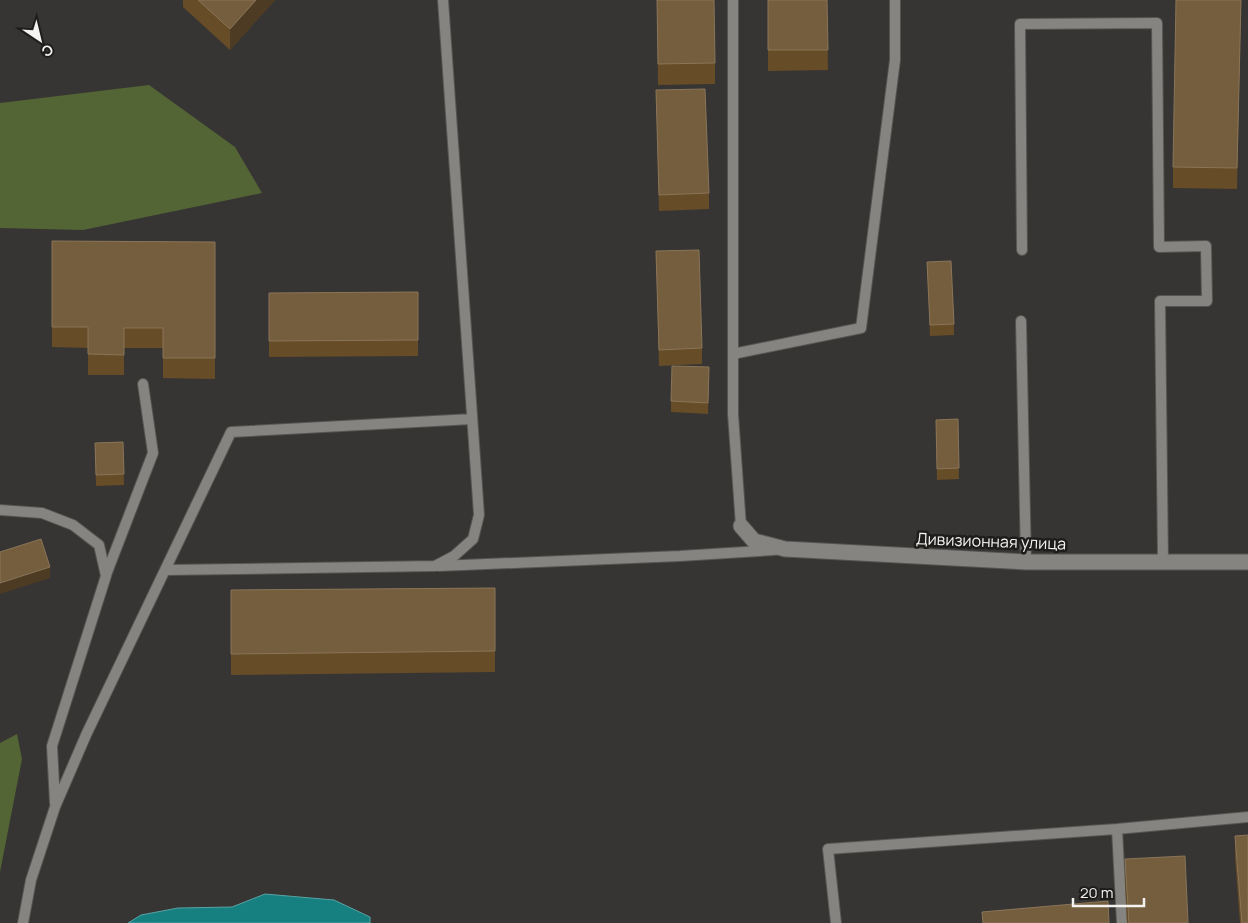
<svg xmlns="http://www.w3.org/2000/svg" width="1248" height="923" viewBox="0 0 1248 923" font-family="Manrope,sans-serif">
	<rect width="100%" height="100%" fill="#373533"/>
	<path fill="#536435" d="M149,85L235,147L262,193L83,230L0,228V103Z
		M17,734L22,759L0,872V743Z"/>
	<path fill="#168081" stroke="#59a2a3" d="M265,894L334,900L370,917V923H128L141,915L178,908L232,907Z"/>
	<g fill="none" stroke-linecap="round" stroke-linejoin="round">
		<defs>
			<path id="lane" d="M733,0V414L741,526
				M1022,250L1020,24L1157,23L1159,247L1206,246L1207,301H1160L1163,562
				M1021,321L1026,562
				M733,354L861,328L895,60V0
				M0,510L42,513L73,525L99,545L106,576L52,746L55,803
				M439,566L680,556L774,550
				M165,570L435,566L454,556L473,539L479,515L443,0
				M106,575L153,453L143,384
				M1117,829L1122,923
				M23,923L31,880L55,807L86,735L231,432L472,419
				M836,923L828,849L1117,829L1248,817"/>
			<path id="street" d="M741,526L754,541L785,549L1026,562H1248"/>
		</defs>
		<use href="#lane" stroke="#565553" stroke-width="12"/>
		<use href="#street" stroke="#565553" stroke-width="17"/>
		<use href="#lane" stroke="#868481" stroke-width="10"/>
		<use href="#street" stroke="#868481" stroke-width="15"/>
	</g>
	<path fill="#664c27" d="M183,0H275L230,50L183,7Z
		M657,0L715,63V84L658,85Z
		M768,0H827L828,70L768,71Z
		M1241,0L1237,189L1173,188V167Z
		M656,90L709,193V209L659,211Z
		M52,241L215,242V379L163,378V348H124V375H88V348L52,347Z
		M656,251L702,348V364L659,366Z
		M927,262L954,324V335L930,336Z
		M418,292V356L269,357V293Z
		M709,378L708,414L671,412V401Z
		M958,419L959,479L937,480L936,420Z
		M123,442L124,485L96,486L95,443Z
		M495,588V672L231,675V590Z
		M1235,836L1248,923H1240L1235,857Z
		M1125,859L1188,923H1127L1125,880Z"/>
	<path fill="#4d3b23" d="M256,0H275L230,50V29Z
		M50,567V578L0,594V583Z"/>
	<path fill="#755e3d" stroke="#897559" d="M198,0H256L230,29Z
		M657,0H714L715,63L658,64Z
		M768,0H827L828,50H768Z
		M1176,0H1241L1237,168L1173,167Z
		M705,89L709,193L659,195L656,90Z
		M52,241L215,242V358H163V328H124V355L88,354V327H52Z
		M699,250L702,348L659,350L656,251Z
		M951,261L954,324L930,325L927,262Z
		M418,292V340L269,341V293Z
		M672,366L709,367L708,403L671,401Z
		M958,419L959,468L937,469L936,420Z
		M123,442L124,474L96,475L95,443Z
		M41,539L50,567L0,583V552Z
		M495,588V651L231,654V590Z
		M1248,835V923H1242L1235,836Z
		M1185,856L1188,923H1129L1125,859Z
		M1108,901L1109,923H983L982,912Z"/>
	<g text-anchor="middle" stroke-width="5" stroke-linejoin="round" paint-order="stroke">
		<g font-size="16" fill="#f4f3f1" stroke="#1e1d1c">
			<text transform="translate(991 541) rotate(2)" y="6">Дивизионная улица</text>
		</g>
	</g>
	<g transform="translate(40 40) rotate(145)" stroke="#1e1d1c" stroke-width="4" paint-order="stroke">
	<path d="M0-4L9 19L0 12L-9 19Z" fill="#f4f3f1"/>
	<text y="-8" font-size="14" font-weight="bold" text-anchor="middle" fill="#f4f3f1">С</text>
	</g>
	<path d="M1073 898v8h71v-8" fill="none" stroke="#f4f3f1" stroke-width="2.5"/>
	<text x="1080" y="898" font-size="15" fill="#f4f3f1" stroke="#1e1d1c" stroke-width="4" paint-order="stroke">20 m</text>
</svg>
